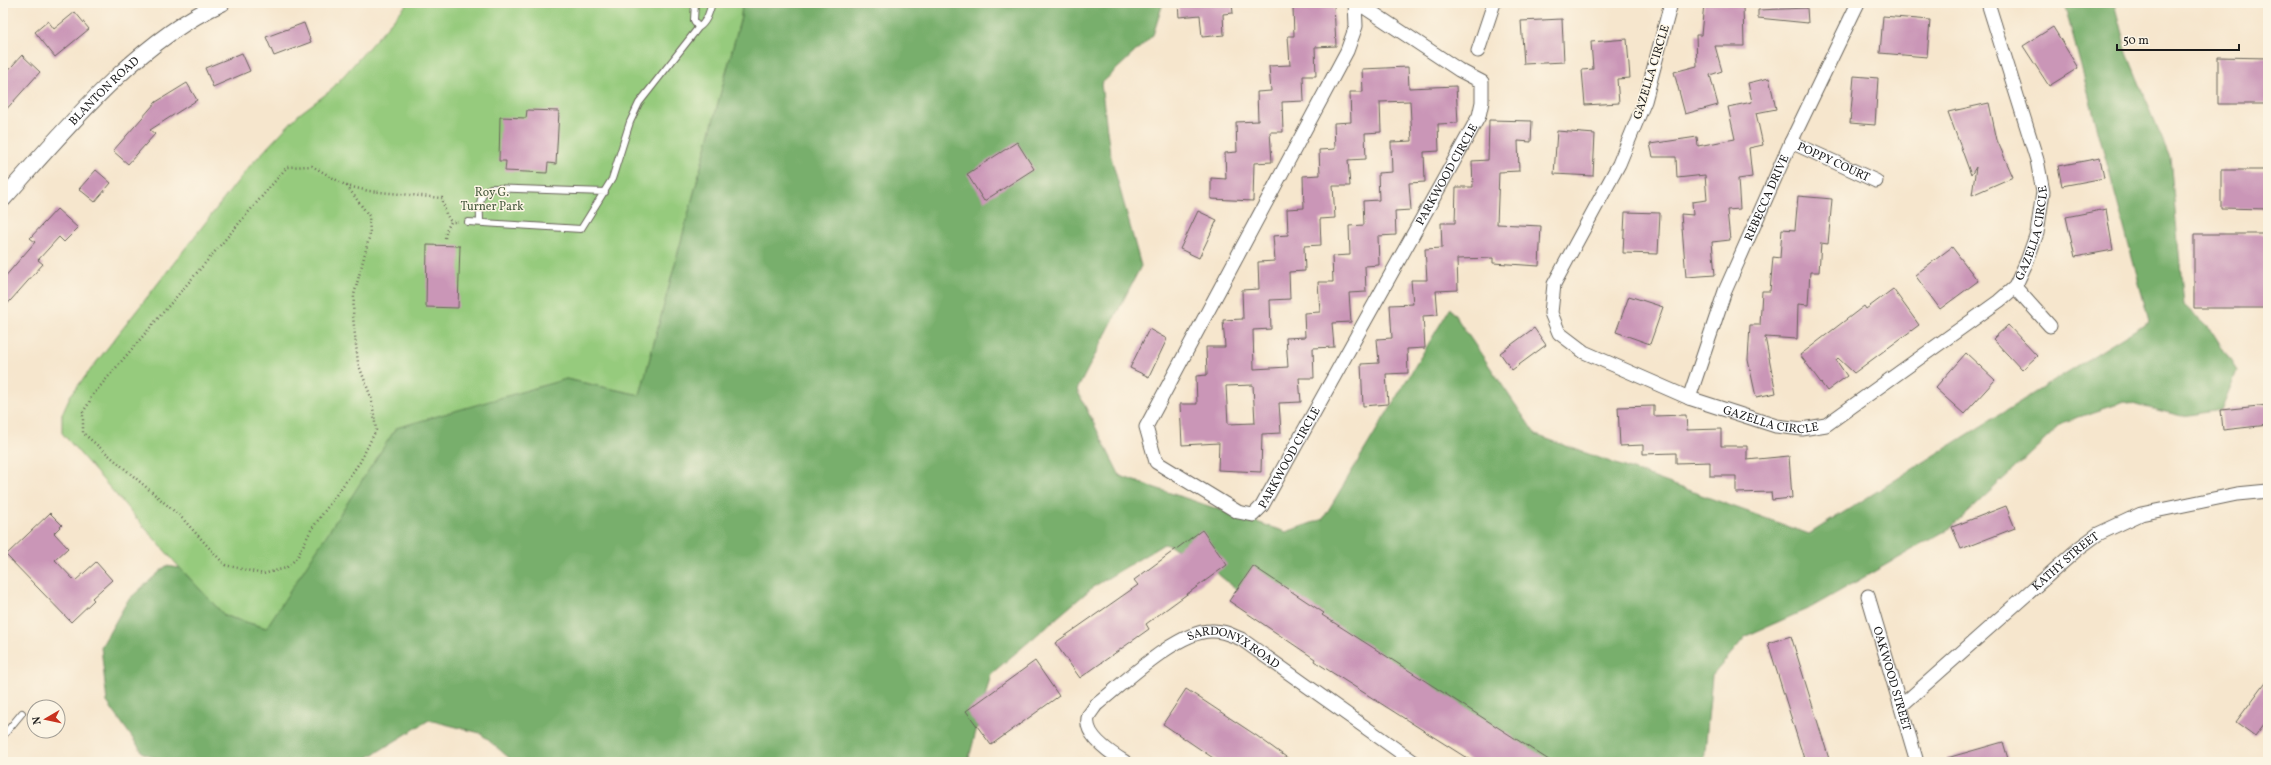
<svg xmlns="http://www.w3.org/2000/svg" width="2271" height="765" viewBox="0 0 2271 765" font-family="Vollkorn,serif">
	<rect width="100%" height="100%" fill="#fcf5e5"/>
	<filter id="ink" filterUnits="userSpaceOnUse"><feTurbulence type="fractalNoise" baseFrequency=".025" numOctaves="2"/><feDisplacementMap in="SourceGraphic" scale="8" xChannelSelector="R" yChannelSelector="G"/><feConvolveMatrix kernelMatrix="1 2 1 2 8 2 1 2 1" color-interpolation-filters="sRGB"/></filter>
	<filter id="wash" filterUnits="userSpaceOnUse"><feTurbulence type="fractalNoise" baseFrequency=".012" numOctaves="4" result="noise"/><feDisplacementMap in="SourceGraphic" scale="16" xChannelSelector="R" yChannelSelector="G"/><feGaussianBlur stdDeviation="0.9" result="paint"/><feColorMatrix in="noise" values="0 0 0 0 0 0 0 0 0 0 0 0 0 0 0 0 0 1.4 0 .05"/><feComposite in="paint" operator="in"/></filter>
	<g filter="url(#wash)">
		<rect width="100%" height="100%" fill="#f6e6cd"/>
		<path fill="#96cb7d" stroke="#59744c" d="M408,3H742L741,17L640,395L566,379L301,579L266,628L225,616L180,568L62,433V414L70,396L248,168L298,115L330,91Z"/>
		<path fill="#78af6c" stroke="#4a6644" d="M742,3H1163L1153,35L1101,84L1110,153L1141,266L1077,390L1120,476L1286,532L1323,519L1450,308L1536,435L1809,534L2149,321L2064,3H2114L2127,53L2170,158L2184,305L2213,333L2237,371L2221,410L2182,416L2124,402L2064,422L1952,527L1812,607L1746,636L1712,676L1704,762H1505L1271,618L1196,556L1164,544L1093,587L991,674L968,762H514L480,733L429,720L361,762H166L143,753L107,702L101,647L128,600L166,566L180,568L225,616L266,628L396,428L566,379L640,395L741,17Z"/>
		<g id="blocks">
			<path fill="#ca96b7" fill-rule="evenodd" d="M1178,3H1232L1233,13L1223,14L1224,35L1202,37L1200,15L1179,17Z
				M1704,3L1743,5L1744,46H1715L1722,71L1710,75L1718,105L1685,114L1674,72L1697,66L1696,35H1701Z
				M1334,4L1336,46L1315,47L1316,76H1303L1304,101L1282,102L1283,132H1270L1272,162L1254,163L1253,201L1211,199V178L1226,179L1225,153L1237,152L1236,122L1258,121L1257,92L1271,91L1269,66L1290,65L1288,36H1294L1293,7Z
				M1807,8L1808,23L1758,18V10Z
				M75,12L89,29L55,57L35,32L48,21L54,29Z
				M1883,16L1930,20L1927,57L1880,53Z
				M1562,19L1564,62L1524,64L1521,21Z
				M304,23L311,42L274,56L266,37Z
				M2053,27L2078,68L2049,86L2023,46Z
				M1627,39L1630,78L1617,79L1619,103L1585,105L1582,70L1593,69L1591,42Z
				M242,53L250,71L213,87L205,68Z
				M22,55L40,72L3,113V76Z
				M2218,57L2268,58V104H2218Z
				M1408,67L1409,88L1456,86L1458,123L1438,124L1439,151L1424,152L1425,182L1409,183L1411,210L1395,211L1396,235L1378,236L1379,265L1365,266L1366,292L1349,293L1351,322L1332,323L1334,347L1313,348L1314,378H1299L1301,402L1279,403L1281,433L1262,434L1261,472L1218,470L1219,443L1182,445L1180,404H1197L1196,376L1207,375L1206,347H1225L1223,320L1243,319L1242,290L1259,289L1258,262L1275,261L1273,236L1288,235L1287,209L1304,208L1303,176L1320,175L1319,150L1335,149L1334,123L1351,122L1350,92H1363L1362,69ZM1410,101L1412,141L1391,142L1392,172L1378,173L1379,200L1363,201L1364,225L1349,226L1350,255L1332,256L1333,282H1318L1320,312L1304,313L1305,337L1286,338L1288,367L1254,369L1253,330L1271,329L1270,300L1290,299L1289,272L1305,271L1304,246L1321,245L1320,219L1335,218L1333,186H1350L1348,160L1366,159L1365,133L1381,132L1380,102ZM1253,385L1255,423L1228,424L1226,386Z
				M1854,76L1878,78L1875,125L1850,123Z
				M1769,78L1776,109L1756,113L1763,145L1749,148L1752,177L1738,179L1740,209L1727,210L1730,240L1712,242L1715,275L1686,277L1681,214L1693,215L1692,202L1707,200L1705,175L1677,178L1676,157H1653L1650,144L1697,137L1698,146L1735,139L1728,107L1752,102L1748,83Z
				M187,83L197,100L150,130L155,134L128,164L113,151L156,102Z
				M1989,103L1997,140L2013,177L1972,195L1976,167L1971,175L1948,112Z
				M527,110L559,111L556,164L548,163L547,173L505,171L506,161H499L500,117L526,118Z
				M1489,120L1532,121L1531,142L1518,141L1519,171L1499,172L1497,224L1541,226L1539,266L1493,263V258L1457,259L1458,290L1436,291L1438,315L1423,316L1425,348L1407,349L1408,373L1386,374L1388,404L1363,406L1361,364L1379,363L1377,339L1392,338L1390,305L1413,304L1411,280H1427L1425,249L1442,248L1441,223H1455L1456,187H1473L1472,161L1488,160Z
				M1557,131L1595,134L1593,176L1554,174Z
				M1017,142L1034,169L984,201L967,174Z
				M2100,158L2104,178L2062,186L2058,166Z
				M96,170L111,183L95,202L79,189Z
				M2221,170H2268V209L2221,208Z
				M1798,196L1832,199L1828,244L1821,243L1819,272H1810L1808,305L1798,304L1797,339L1765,337L1776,393L1756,397L1748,360L1750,325H1760L1762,291H1770L1773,257L1780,258L1782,229L1795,230Z
				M57,209L78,228L64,242L59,237L38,260L43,264L3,309V279L35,242L30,238Z
				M2106,209L2113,250L2075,257L2066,217Z
				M1198,211L1217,220L1199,258L1180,249Z
				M1625,212L1660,213L1658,254L1623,253Z
				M2194,234H2268V308H2194Z
				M427,245L460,246L458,308L426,307Z
				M1952,247L1978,281L1940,309L1915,275Z
				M1893,289L1919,325L1854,373L1838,358L1836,360L1847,376L1827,391L1800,355L1864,306L1866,309Z
				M1629,296L1663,307L1650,344L1616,332Z
				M2008,325L2037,356L2022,370L1993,339Z
				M1534,328L1546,345L1512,370L1500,353Z
				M1149,329L1167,339L1149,377L1130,368Z
				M1966,353L1995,380L1964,414L1935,388Z
				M2268,405V425L2223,430L2221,410Z
				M1654,406V416L1686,415L1687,430L1721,429V446H1747V460L1789,456L1792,498L1772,500L1771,492L1736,493V476H1710V462L1676,463V453L1643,454V445L1620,446L1618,407Z
				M2006,506L2015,528L1961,549L1952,527Z
				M50,513L62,525L54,533L68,548L55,560L75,581L96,562L112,580L92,598L94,600L71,622L6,555Z
				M1202,530L1227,565L1146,624L1149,629L1080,678L1055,643L1138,585L1134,580Z
				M1253,566L1324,613L1322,615L1552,762H1473L1314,661L1315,659L1229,601Z
				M1791,636L1829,759L1819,762H1805L1768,643Z
				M1035,661L1059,696L991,745L966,711Z
				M2268,679V719L2255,736L2236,722Z
				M1186,689L1257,736L1293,762H1219L1163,724Z
				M2003,742L2009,762H1948L1947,758Z"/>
		</g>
	</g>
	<g filter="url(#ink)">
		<use href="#blocks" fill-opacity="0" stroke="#68635a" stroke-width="1"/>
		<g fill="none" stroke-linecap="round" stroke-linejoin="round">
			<defs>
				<path id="service" d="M695,3L694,20L698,28C707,22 709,13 712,3
					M468,222L581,229L612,179L630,122L639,103L698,28
					M480,222C480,209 477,194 491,188L605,192
					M3,736L22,713"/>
				<g id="minor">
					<path id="s1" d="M1355,3L1356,26L1347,51L1146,427L1156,462L1238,512L1253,515L1262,506L1479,116L1482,102V82L1459,70L1358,3"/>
					<path id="s2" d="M1671,3L1645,101L1619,164L1554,284L1551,313L1559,333L1584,352L1689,398L1776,426L1802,429L1826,425L1999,301L2015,287L2027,261L2037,233L2043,192L2037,160L1988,3"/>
					<path d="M1478,51L1494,3"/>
					<path id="s3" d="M1791,142L1876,181"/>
					<path d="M2015,287L2050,326"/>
					<path id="s4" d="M1689,398L1725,291L1791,142L1858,3"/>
					<path id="s5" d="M1868,596L1917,762"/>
					<path id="s6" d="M1901,706L2079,548L2098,534L2141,514L2237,494L2268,491"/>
					<path id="s7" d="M1125,762C1112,754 1081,734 1089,715C1091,712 1094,708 1096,705C1124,683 1177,631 1211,631C1222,630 1231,635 1241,639L1414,762"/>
				</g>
				<g id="tertiary">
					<path id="s8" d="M3,199C62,133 139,39 222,3"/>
				</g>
			</defs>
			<use href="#service" stroke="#68635a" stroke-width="8"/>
			<use href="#minor" stroke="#68635a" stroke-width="15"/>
			<use href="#tertiary" stroke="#68635a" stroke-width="18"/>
			<path stroke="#68635a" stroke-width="2.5" stroke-dasharray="1 3" stroke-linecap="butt" d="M347,186L369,216L370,234L354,295L353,317L358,363L372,400L376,430L360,462L311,530L297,558L286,568L263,574L225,565L181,517L83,433V412L89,403L91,397L287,167L312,166L347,186L369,191L442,198L446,214L451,222
				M445,238L447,229L451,222H458"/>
			<use href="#service" stroke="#fff" stroke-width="6"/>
			<use href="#minor" stroke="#fff" stroke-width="13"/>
			<use href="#tertiary" stroke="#fff" stroke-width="16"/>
		</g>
	</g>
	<g text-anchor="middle" stroke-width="3" stroke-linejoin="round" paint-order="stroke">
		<g font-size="12" fill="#1c1c1c" stroke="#fcf5e5">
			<text transform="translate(1651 72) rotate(-73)" y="4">GAZELLA CIRCLE</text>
			<text dy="4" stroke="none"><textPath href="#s8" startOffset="148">BLANTON ROAD</textPath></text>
			<text dy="4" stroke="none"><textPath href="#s3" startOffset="47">POPPY COURT</textPath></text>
			<text dy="4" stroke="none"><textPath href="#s1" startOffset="1016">PARKWOOD CIRCLE</textPath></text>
			<text dy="4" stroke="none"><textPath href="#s4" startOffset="215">REBECCA DRIVE</textPath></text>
			<text dy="4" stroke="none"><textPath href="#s2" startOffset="936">GAZELLA CIRCLE</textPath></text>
			<text dy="4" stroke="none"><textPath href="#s2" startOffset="588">GAZELLA CIRCLE</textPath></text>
			<text dy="4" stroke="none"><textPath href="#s1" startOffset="692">PARKWOOD CIRCLE</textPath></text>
			<text dy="4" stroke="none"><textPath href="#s6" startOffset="219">KATHY STREET</textPath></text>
			<text dy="4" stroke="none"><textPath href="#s7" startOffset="241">SARDONYX ROAD</textPath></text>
			<text dy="4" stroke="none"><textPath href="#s5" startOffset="86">OAKWOOD STREET</textPath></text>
		</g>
		<g font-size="12" fill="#47593e" stroke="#fcf5e5">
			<text x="492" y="196">Roy G.<tspan x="492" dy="14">Turner Park</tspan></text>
		</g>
	</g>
	<rect width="2271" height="765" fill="none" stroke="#fcf5e5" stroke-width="16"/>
	<g transform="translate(46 719) rotate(261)"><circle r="19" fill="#fcf5e5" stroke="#a29e95"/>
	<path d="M0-3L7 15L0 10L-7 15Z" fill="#c8321e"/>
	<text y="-6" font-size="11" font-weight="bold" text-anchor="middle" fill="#1c1c1c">N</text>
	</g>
	<path d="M2117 44v6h122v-6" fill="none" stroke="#1c1c1c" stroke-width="2"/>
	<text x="2123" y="44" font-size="12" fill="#1c1c1c" stroke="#fcf5e5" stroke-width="3" paint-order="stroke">50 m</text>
</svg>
